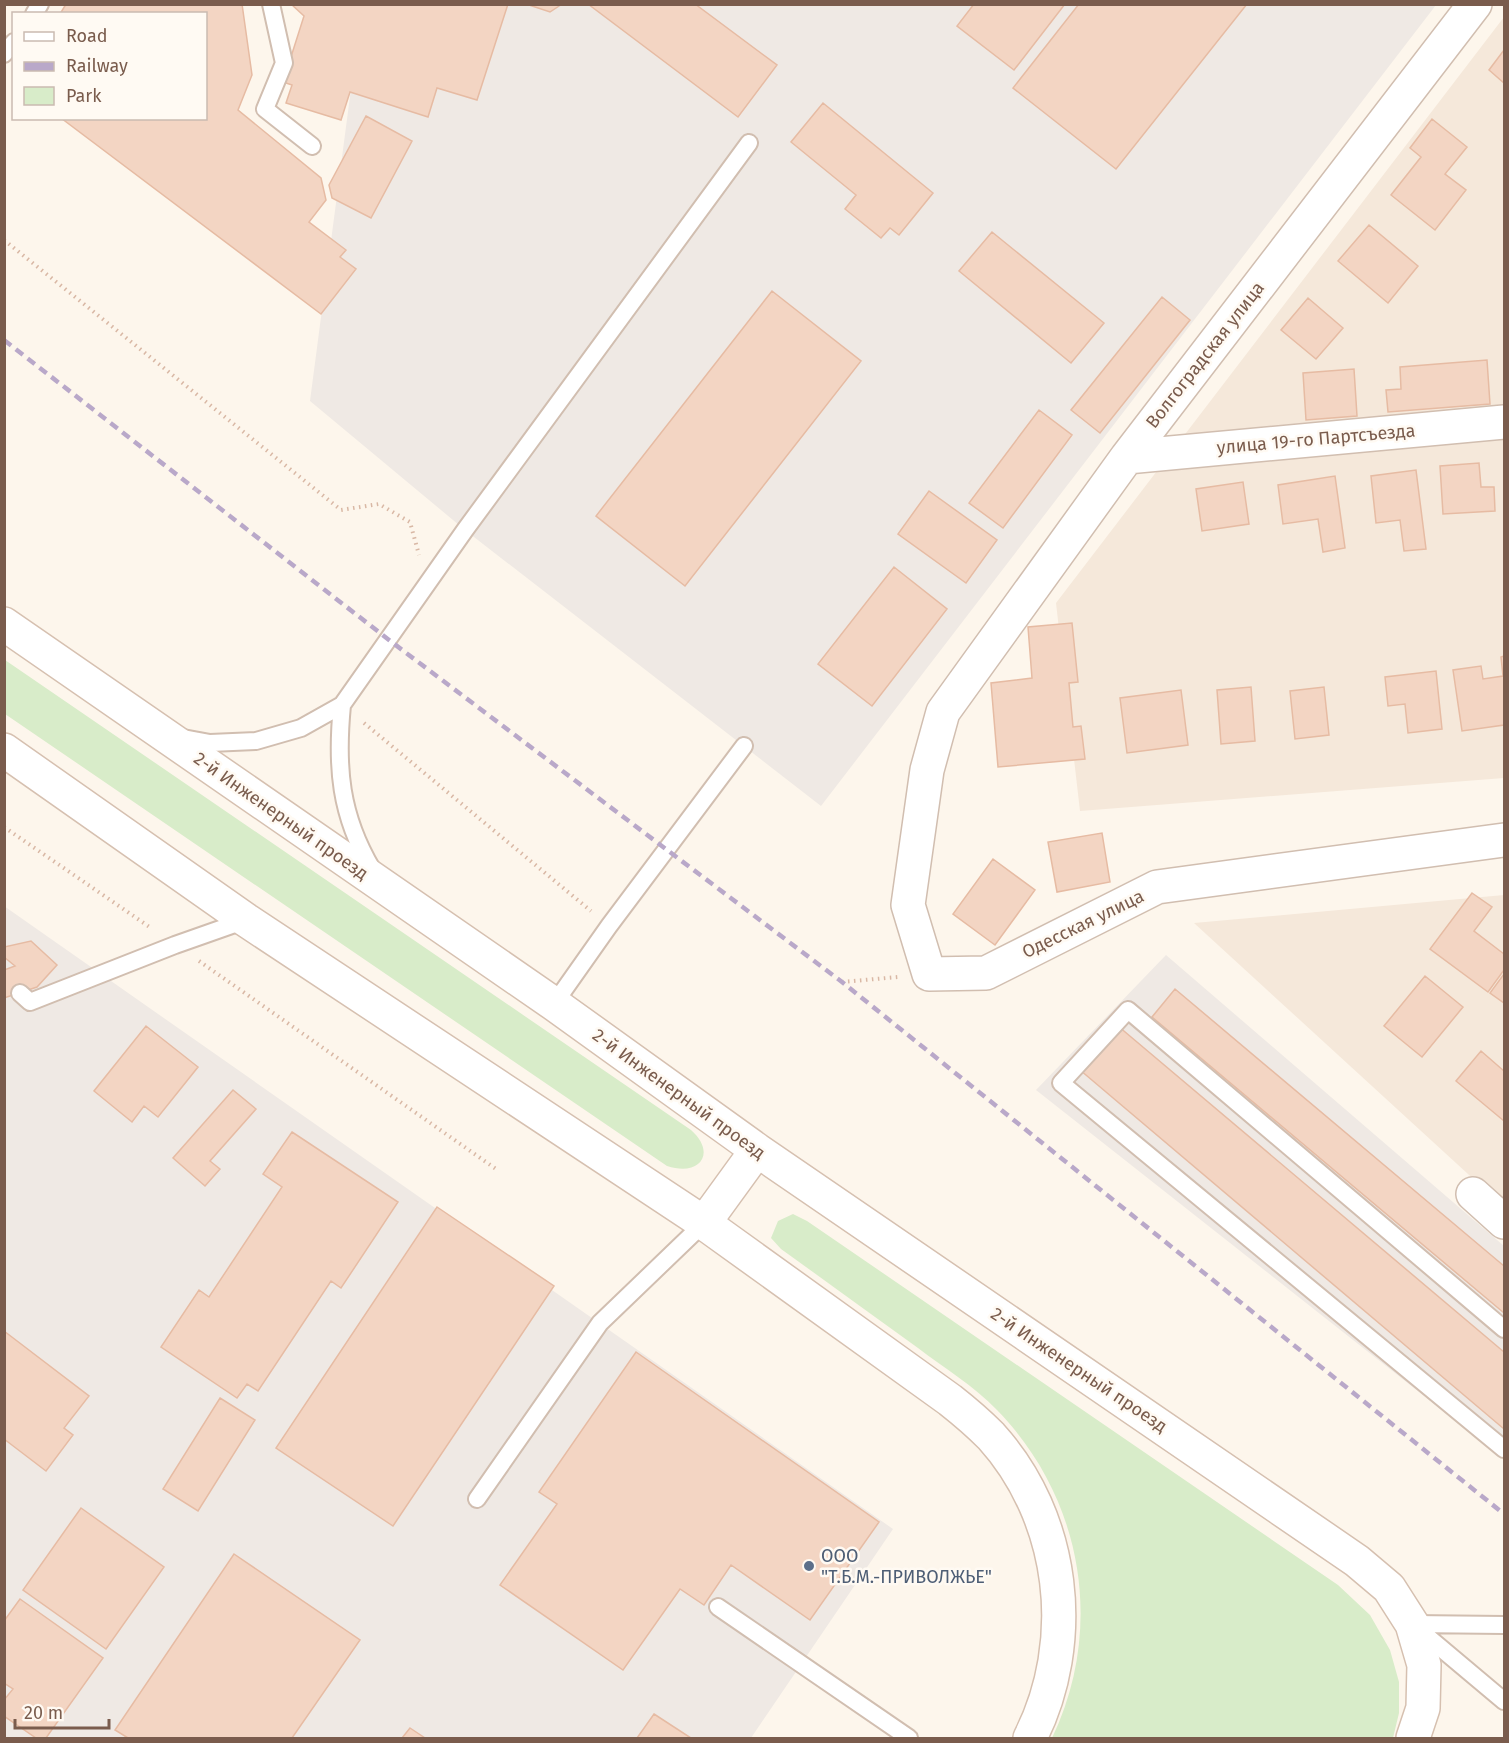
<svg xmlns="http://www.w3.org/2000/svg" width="1509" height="1743" viewBox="0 0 1509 1743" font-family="'Fira Sans',sans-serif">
	<rect width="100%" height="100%" fill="#fdf6ec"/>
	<path fill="#f5e8da" d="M1504,17V778L1080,811L1056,603Z
		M1504,895V1207L1194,923Z"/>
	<path fill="#efe9e4" d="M362,5H1436L821,806L465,530L310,401Z
		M4,906L893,1529L751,1738H5Z
		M1166,955L1504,1246V1459L1036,1090Z"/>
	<path fill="#d8ecc9" d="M5,660L691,1130C717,1153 700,1177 667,1166L5,714Z
		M793,1214L807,1221L1338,1585L1370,1615L1390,1650L1399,1682V1713L1393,1738H1052C1105,1628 1083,1498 997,1410C974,1386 944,1368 918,1348C872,1315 827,1282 781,1249L771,1238L778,1221Z"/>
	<path fill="#f3d5c3" stroke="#e6bba3" stroke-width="1.5" d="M66,4H242L252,75L238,110L321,178L326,200L309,222L346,250L340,257L356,269L321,314L61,118H206V14H60Z
		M291,4H508L477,100L437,88L428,117L350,92L341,120L286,103L292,85L283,82L304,16Z
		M526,4H562L550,12Z
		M588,4H695L777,65L738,117Z
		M974,4H1065L1014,70L957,26Z
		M1079,4H1247L1116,169L1013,88Z
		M1504,50V83L1489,70Z
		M823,103L933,193L899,235L890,228L881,238L845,209L856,195L791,142Z
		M366,116L412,141L371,218L332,198L329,185Z
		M1432,119L1467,147L1445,174L1466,190L1435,230L1391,195L1421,157L1410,148Z
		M1369,225L1418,266L1388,303L1338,261Z
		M992,232L1104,323L1071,363L959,271Z
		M772,291L861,361L685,586L596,516Z
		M1162,297L1190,320L1100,433L1071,410Z
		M1308,298L1343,328L1316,359L1281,330Z
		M1487,360L1490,404L1388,412L1386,390L1401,389L1400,367Z
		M1354,369L1357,416L1306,420L1303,373Z
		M1039,410L1072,435L1003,528L969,503Z
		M1479,463L1481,487H1494L1495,511L1443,514L1440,466Z
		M1416,470L1426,549L1404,551L1400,520L1376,523L1371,476Z
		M1335,476L1345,548L1323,552L1318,519L1283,524L1278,485Z
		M1243,482L1249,524L1202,531L1196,489Z
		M929,491L997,540L966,583L898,534Z
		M894,567L947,609L872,706L818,664Z
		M1072,623L1078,682L1069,683L1073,727L1081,726L1085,759L998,767L991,683L1032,678L1028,627Z
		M1504,656V725L1462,731L1453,670L1481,666L1483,679L1503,676L1501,657Z
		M1436,671L1442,729L1408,733L1405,704L1388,706L1385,677Z
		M1251,687L1255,741L1221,744L1217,690Z
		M1324,687L1329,735L1295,739L1290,691Z
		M1181,690L1188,745L1127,753L1120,698Z
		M1102,833L1110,882L1057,892L1048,842Z
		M993,859L1035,890L995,945L953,914Z
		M1472,893L1492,907L1474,931L1504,954V970L1488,992L1430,949Z
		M31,941L57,965L37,987L4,998V970L15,966L4,957V947Z
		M1504,974V1003L1490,993Z
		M1425,976L1463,1007L1422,1057L1384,1026Z
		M1175,989L1504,1266V1313L1152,1017Z
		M146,1026L198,1067L158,1117L144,1106L132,1122L94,1091Z
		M1118,1026L1504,1352V1429L1080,1070Z
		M1481,1051L1504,1071V1121L1456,1081Z
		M233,1090L256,1109L210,1161L220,1169L205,1186L173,1158Z
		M292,1132L398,1202L341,1288L331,1281L258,1391L247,1384L237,1398L161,1347L199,1290L209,1297L282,1187L263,1174Z
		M437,1207L554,1286L393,1526L276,1448Z
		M4,1331L89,1396L64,1428L73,1435L46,1471L4,1439Z
		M636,1352L879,1522L810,1620L731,1565L704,1605L680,1589L623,1670L500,1585L557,1504L539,1492Z
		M220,1398L255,1420L198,1511L163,1489Z
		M81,1508L164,1567L106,1649L23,1590Z
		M234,1554L360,1640L292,1738H128L115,1730Z
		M20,1599L103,1658L46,1738H36L4,1716V1700L13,1689L4,1683V1621Z
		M654,1714L691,1738H637Z
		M410,1728L425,1738H402Z"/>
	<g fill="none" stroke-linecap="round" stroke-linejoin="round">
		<defs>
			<path id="lane" d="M271,4L284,63L265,109L312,146
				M34,14L40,4
				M4,54L14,42
				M342,705C336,767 340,815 372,869
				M183,738L210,743L256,741L301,728L342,705L465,530L749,143
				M20,993L30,1002L175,945L246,920
				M554,1004L609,926L744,746
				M1504,1329L1128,1010L1061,1083L1504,1449
				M477,1499L600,1323L704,1223
				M718,1607L909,1738
				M1412,1624L1504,1625
				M1417,1628L1504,1701"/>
			<path id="street" d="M1475,4L1127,457L943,712L927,770L908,905L929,974L986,973L1157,887L1504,840
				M1127,457L1504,422
				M1473,1194L1504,1222"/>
			<path id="secondary" d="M4,624L554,1004L757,1150L1357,1561L1389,1588L1412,1624L1424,1665L1423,1708L1413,1738
				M4,750L246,920L704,1223L950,1400C964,1411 978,1423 991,1436C1065,1518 1079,1641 1030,1738
				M704,1223L757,1150"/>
		</defs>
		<use href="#lane" stroke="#d1beb0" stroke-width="20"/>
		<use href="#street" stroke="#d1beb0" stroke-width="36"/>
		<use href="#secondary" stroke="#d6c0b0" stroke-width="36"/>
		<path stroke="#d9b8a5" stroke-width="4" stroke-dasharray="1.5 4.5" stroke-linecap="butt" d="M4,240L341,510L379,504L410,522L419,555
			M364,723L591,911
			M4,827L151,928
			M199,961L496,1169
			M842,982L898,977"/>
		<use href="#lane" stroke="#fff" stroke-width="16"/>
		<use href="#street" stroke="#fff" stroke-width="33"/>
		<use href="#secondary" stroke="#fff" stroke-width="33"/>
		<path stroke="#b9a8c9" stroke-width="4.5" stroke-dasharray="9 6" stroke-linecap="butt" d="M4,340L389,640L842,982L1504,1514"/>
	</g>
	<circle fill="#5c6f8a" stroke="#fffaf3" stroke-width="2" cx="809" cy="1566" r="6"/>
	<g text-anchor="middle" stroke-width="5" stroke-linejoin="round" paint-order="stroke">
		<g font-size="18" fill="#7a5c4d" stroke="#fffaf3">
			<text transform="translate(1205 355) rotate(-52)" y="6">Волгоградская улица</text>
			<text transform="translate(1316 439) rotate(-5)" y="6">улица 19-го Партсъезда</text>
			<text transform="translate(281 816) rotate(35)" y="6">2-й Инженерный проезд</text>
			<text transform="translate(1083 924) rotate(-26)" y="6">Одесская улица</text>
			<text transform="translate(679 1094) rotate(36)" y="6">2-й Инженерный проезд</text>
			<text transform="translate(1079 1370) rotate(34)" y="6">2-й Инженерный проезд</text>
		</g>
		<g font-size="18" fill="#4e5e75" stroke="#fffaf3" text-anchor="start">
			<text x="821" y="1562">ООО<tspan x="821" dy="21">"Т.Б.М.-ПРИВОЛЖЬЕ"</tspan></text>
		</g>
	</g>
	<rect width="1509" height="1743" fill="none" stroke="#7a5c4d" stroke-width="12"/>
	<rect x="12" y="12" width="195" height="108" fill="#fffaf3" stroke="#cabbb1" stroke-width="1.5"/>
	<rect x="24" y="32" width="30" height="9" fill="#ffffff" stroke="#cabbb1" stroke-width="1.5"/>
	<text x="66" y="42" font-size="18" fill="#7a5c4d">Road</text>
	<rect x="24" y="62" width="30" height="9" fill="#b9a8c9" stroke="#cabbb1" stroke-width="1.5"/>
	<text x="66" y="72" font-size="18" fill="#7a5c4d">Railway</text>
	<rect x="24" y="87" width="30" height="18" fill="#d8ecc9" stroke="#cabbb1" stroke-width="1.5"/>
	<text x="66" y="102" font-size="18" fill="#7a5c4d">Park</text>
	<path d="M15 1719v9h94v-9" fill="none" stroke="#7a5c4d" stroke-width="3"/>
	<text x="24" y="1719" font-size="18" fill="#7a5c4d" stroke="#fffaf3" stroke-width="4.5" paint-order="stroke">20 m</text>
</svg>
